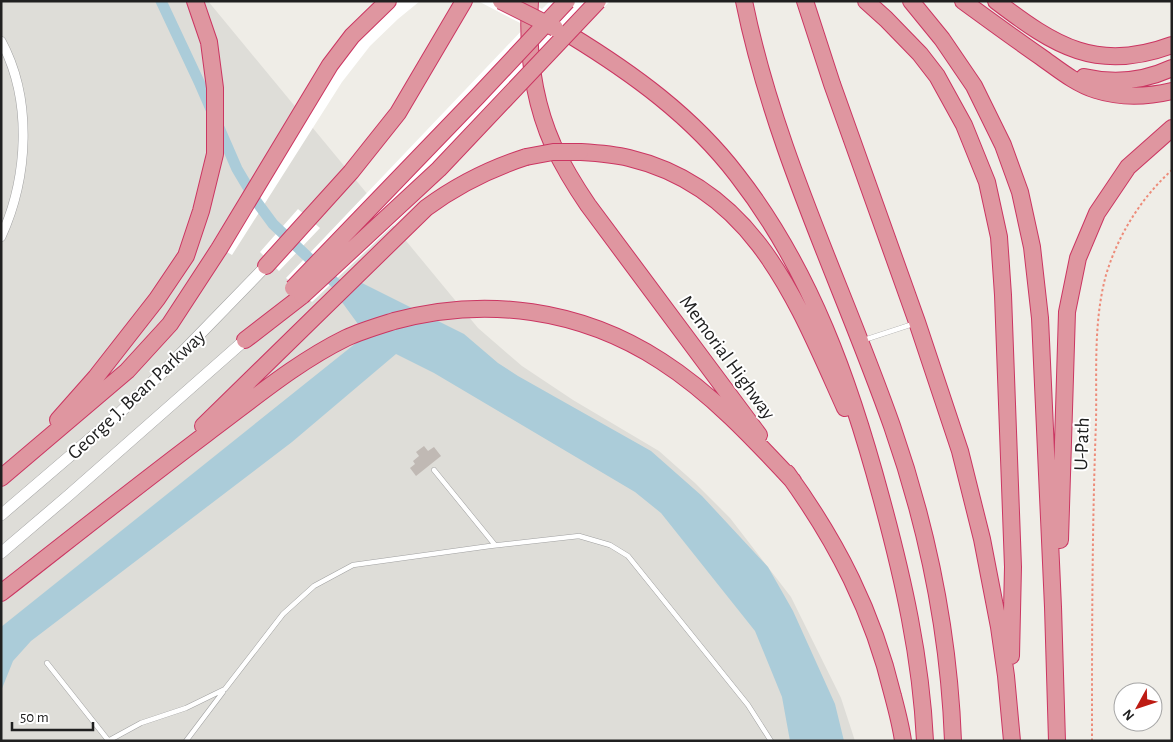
<svg xmlns="http://www.w3.org/2000/svg" width="1173" height="742" viewBox="0 0 1173 742" font-family="'Alegreya Sans',sans-serif">
	<rect width="100%" height="100%" fill="#efede7"/>
	<path fill="#deddd8" d="M1,1H208L478,328L522,366L573,400L659,451L695,483L730,518L791,597L841,698L855,741H1Z"/>
	<path fill="#abccd9" d="M360,282L464,334L498,363L518,376L651,451L702,496L768,567L793,611L835,704L844,741H790L782,697L755,631L661,513L635,492L434,373L396,354L292,442L31,641L13,661L1,691V627L366,335L336,294Z"/>
	<path fill="#fff" d="M383,1H420L398,19L370,46L342,82L232,255L212,243L319,74Z
		M478,1H526L542,9L550,1H610L404,215L312,302L286,278L526,26Z
		M298,209L320,228L279,271L260,252Z"/>
	<g fill="none" stroke-linecap="round" stroke-linejoin="round">
		<path stroke="#abccd9" stroke-width="11" d="M161,1L200,84L237,169L256,201L273,224L348,295"/>
	</g>
	<path fill="#c0b9b4" d="M424,446L428,451L434,447L441,456L416,476L410,468L415,464L413,461L419,456L416,452Z"/>
	<g fill="none" stroke-linecap="round" stroke-linejoin="round">
		<defs>
			<path id="service" d="M864,340L913,324
				M434,470L495,545
				M47,663L108,740
				M108,741L141,723L186,708L225,689L283,614L314,586L353,565L490,546L579,536L610,545L628,556L748,705L771,741
				M186,741L223,692"/>
			<path id="minor" d="M1,41C33,100 28,178 1,237"/>
			<path id="tertiary" d="M1,515L112,420L166,369L266,266
				M1,553L69,495L245,340"/>
			<path id="motorway" d="M530,1C527,50 533,100 553,145C563,166 575,186 588,205L759,435
				M744,1C774,149 842,284 892,426C927,526 949,634 953,741
				M805,1L832,84L917,322L960,451L982,539L999,627L1006,676L1012,741
				M866,1L886,19L920,54L937,76L964,125L987,182L999,237L1003,295L1013,567L1011,656
				M911,1L942,39L974,86L1003,145L1020,192L1032,247L1040,318L1053,607L1057,741
				M963,1C989,20 1015,39 1041,57C1058,69 1076,84 1096,90C1121,98 1147,97 1172,91
				M996,1C1055,46 1097,73 1172,45
				M570,35C632,73 692,116 737,175C811,270 850,382 881,497C903,578 921,657 925,741
				M1084,77C1114,84 1144,81 1172,68
				M580,152C596,153 613,154 629,158C755,188 797,302 845,408
				M266,266L351,172L398,113L464,1
				M245,340L302,296
				M58,420L96,377L157,299L186,256L201,211L215,154V88L209,42L195,1
				M203,426L426,208C457,185 489,169 526,157
				M787,473C837,542 873,612 893,696C897,711 901,726 903,741
				M1,478L127,371L170,324L219,249L330,65L352,36L388,1
				M1060,540L1067,312L1078,258L1097,213L1128,167L1172,128
				M1,593C69,540 137,486 206,434C251,401 295,363 346,338C361,331 378,326 394,321C486,296 581,309 661,361C711,393 753,438 793,481"/>
		</defs>
		<use href="#service" stroke="#a1a1a1" stroke-width="5.5"/>
		<use href="#minor" stroke="#a1a1a1" stroke-width="10"/>
		<use href="#tertiary" stroke="#a1a1a1" stroke-width="12"/>
		<use href="#motorway" stroke="#cb3662" stroke-width="18"/>
		<path stroke="#ed8c7a" stroke-width="2" stroke-dasharray="2.5 2.5" stroke-linecap="butt" d="M1092,741C1092,634 1092,528 1096,422C1097,373 1093,323 1106,275C1118,235 1141,198 1172,170"/>
		<use href="#service" stroke="#fff" stroke-width="4.5"/>
		<use href="#minor" stroke="#fff" stroke-width="9"/>
		<use href="#tertiary" stroke="#fff" stroke-width="11"/>
		<use href="#motorway" stroke="#df96a0" stroke-width="16"/>
		<defs>
			<path id="motorway-bridge" d="M501,1L555,28
				M526,157L553,152H580
				M293,288L478,96L567,1
				M302,296L439,169L598,1"/>
		</defs>
		<use href="#motorway-bridge" stroke="#cb3662" stroke-width="18" stroke-linecap="butt"/>
		<use href="#motorway-bridge" stroke="#df96a0" stroke-width="16"/>
	</g>
	<g text-anchor="middle" stroke-width="4" stroke-linejoin="round" paint-order="stroke">
		<g font-size="20" fill="#202020" stroke="#fff">
			<text transform="translate(728 357) rotate(54)" y="7">Memorial Highway</text>
			<text transform="translate(136 394) rotate(-43)" y="7">George J. Bean Parkway</text>
			<text transform="translate(1081 444) rotate(-88)" y="7">U-Path</text>
		</g>
	</g>
	<rect width="1173" height="742" fill="none" stroke="#202020" stroke-width="5"/>
	<g transform="translate(1138 707) rotate(230)"><circle r="24" fill="#ffffff" stroke="#a6a6a6"/>
	<path d="M0-4L9 19L0 12L-9 19Z" fill="#bd1b13"/>
	<text y="-8" font-size="14" font-weight="bold" text-anchor="middle" fill="#202020">N</text>
	</g>
	<path d="M12 722v8h81v-8" fill="none" stroke="#202020" stroke-width="2.5"/>
	<text x="20" y="722" font-size="15" fill="#202020" stroke="#ffffff" stroke-width="4" paint-order="stroke">50 m</text>
</svg>
